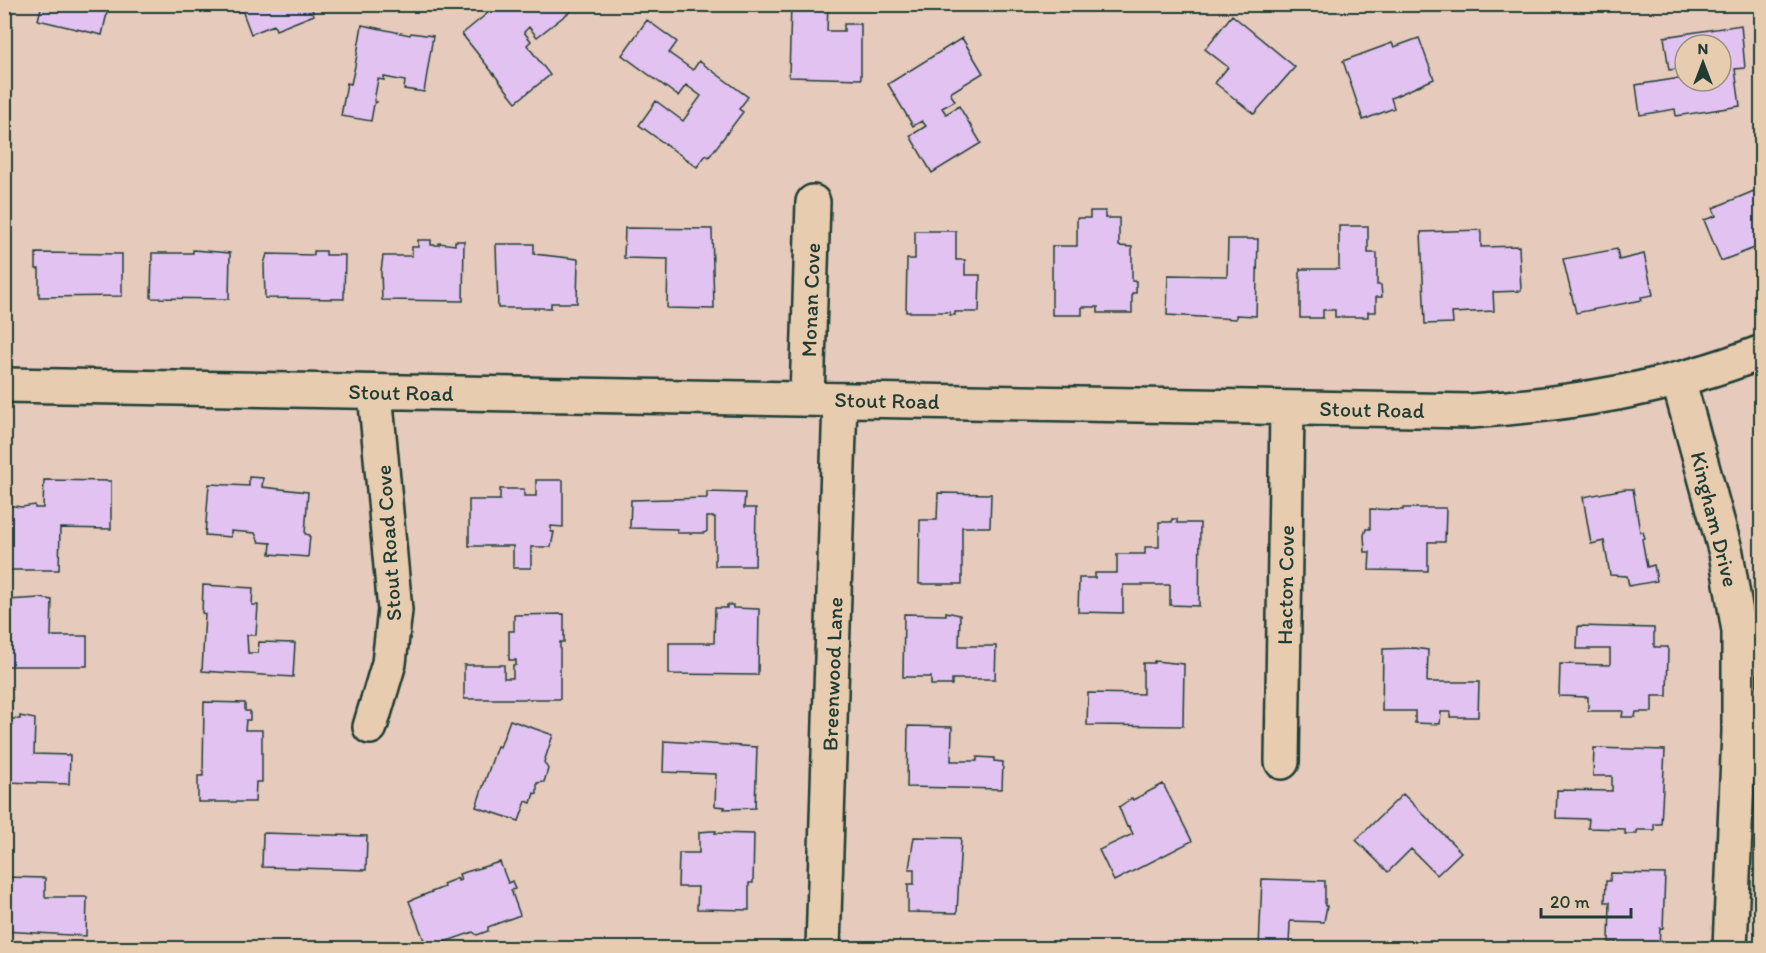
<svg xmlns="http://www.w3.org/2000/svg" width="1766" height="953" viewBox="0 0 1766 953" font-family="Itim,sans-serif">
	<rect width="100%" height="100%" fill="#e6cabc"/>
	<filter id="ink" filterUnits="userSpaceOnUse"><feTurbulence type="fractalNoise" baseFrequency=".0167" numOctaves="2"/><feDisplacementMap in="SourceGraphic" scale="12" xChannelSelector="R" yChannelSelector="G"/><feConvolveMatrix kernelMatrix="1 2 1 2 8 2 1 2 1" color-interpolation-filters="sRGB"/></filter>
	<g filter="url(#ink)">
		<path fill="#e1c2f0" stroke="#1f3d34" stroke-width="1.5" d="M42,4H109L102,35L38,20Z
			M235,4H310L314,15L276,30L274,25L251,34L242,10L238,12Z
			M499,4L506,8L508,4H568L572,10L537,37L529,27L524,32L531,41L527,45L550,75L516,102L462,34Z
			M791,4H828L827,31H844V24H861V79L789,77Z
			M1232,15L1295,67L1254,114L1215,83L1228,67L1205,49Z
			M647,20L677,42L669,53L693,70L699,61L748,97L739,109L743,112L709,157L706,155L697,167L639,125L656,101L683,121L701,96L686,85L678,96L622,55Z
			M362,25L410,35L411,33L433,36L424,92L404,89L405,81L384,77V80L378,79L374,101L377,102L374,104L371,121L341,116L347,83L351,84L355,66Z
			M1741,25L1745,68L1735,69L1740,106L1676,116L1675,109L1640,115L1636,85L1674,79L1721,81V45H1685V68L1669,70L1664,37Z
			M962,38L983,73L950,93L955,101L942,108L946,114L959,106L981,143L932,173L910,136L926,126L922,121L913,126L888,84Z
			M1419,38L1434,79L1391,98L1394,108L1363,120L1343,61L1392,43L1394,47Z
			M1754,191L1756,195L1762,193V245L1721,261L1704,220L1716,216L1713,208Z
			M1090,211H1105V218H1119V246L1132,247V281H1136V293H1132V313H1098V307H1082V315H1052V246H1077V218H1090Z
			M1339,226H1368V253H1377V285H1381L1382,297H1376V312H1368V317H1335V310H1323V318H1300V269H1339Z
			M625,228L712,229L714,309L667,308L668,259L624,258Z
			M1481,230V247L1519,246L1521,291L1493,292L1494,311L1452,313L1453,323L1425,324L1421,232Z
			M915,231H956V260H965V275H980L979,312H955V315H950V312H906L907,259H915Z
			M1228,239H1258L1256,316L1236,315V319L1167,315L1168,275L1227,276Z
			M418,240H431V245H439V243L455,245V241H464L463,301L382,300L381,271L383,256H412V247H418Z
			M496,244H534V254L578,259L577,303H551V308H498Z
			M1617,249L1619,260L1644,254L1653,295L1641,297L1642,300L1576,313L1563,259Z
			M193,250L230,253L229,299L151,298L152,253H193Z
			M314,251H326V255H345L344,299L265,298L264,264L267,254L314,255Z
			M36,253L122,254V296L39,297V269H36Z
			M4,256H10V296H4Z
			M249,477L263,478L262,487L308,492L305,534L310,535L308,557L270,554L271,543L259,542L255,533L231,531V537L205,535L209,484L249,486Z
			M44,480L111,481V529L60,528L59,570H4L5,505L22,507L35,505V508H43Z
			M536,480H563V527L551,526V532H554L551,547H531V568H513V546H469V500H500V489H524V496H536Z
			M1625,489H1633L1640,532H1643L1645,538L1642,539L1647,567L1654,565L1657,581L1629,586L1627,576L1610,575L1604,541L1591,544L1583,497Z
			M707,492L745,493L744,508H756L755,566H715V517H707V531L704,533H677V529L630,528L631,500L707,498Z
			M938,493L991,494L990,527H962V584H919L920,520H937Z
			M1403,508H1446L1445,542H1428V571L1369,570L1370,552H1365L1364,535L1366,529H1370V509L1403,510Z
			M1172,519H1177V523H1200L1199,606L1170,605V585H1123V613L1078,612L1079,578H1095V573H1117V554H1145V547H1159V522H1172Z
			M203,585L253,588L252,605H258L256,635H247L248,653H258L259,642L295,643L293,677L202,671L205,614L202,613Z
			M40,598L52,600L51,636H87V666H7L8,644H4L7,600Z
			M727,605H733V608L759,609L758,675L669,674V643H714L715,608H727Z
			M946,612L960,615L959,646H996L995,679H952V685H931V677H903L904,614L946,615Z
			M564,614V642H560V699H464V665H504V678H513V665H516V660H509V631H514V615Z
			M1578,626L1654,628V647H1668L1667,696H1652V712H1636L1635,717H1622L1623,711H1588V697L1559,696L1560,664L1610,665V649H1577Z
			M1414,648L1428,650L1427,682H1479L1478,717H1450V712H1441L1440,724L1415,723V711H1382L1383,649Z
			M1154,661L1184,664L1183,726L1087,725L1088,693L1143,694V663H1154Z
			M204,702L245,703V711H250V720H246L245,730H262V782H256L255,802H198V776H203Z
			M20,716L35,719L34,754L70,755L69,784L4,782V719H20Z
			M510,720L553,735L544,762L548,769L544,782L537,783V794L534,793L531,803L526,801L519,821L476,807L497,746L500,747Z
			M908,726L952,727L951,761H977V757L994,758V761L1003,762L1002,789L907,787Z
			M664,741L757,747L755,808L724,809L725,807L715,806L716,774L663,772Z
			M1594,748L1665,750L1661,824H1654V830H1637V834H1625V829L1588,828L1589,819L1556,818L1557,790L1612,791V776H1593Z
			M1163,784L1192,841L1114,881L1099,850L1133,834L1129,826L1127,827L1119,807L1132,798L1133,800Z
			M1403,794L1461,852L1437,875L1411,849L1388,872L1356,840Z
			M711,831H716L715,833L754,834L753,883H749V910L697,909L698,887H678L679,853H699V832Z
			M263,833L367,836L366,870L262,867Z
			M914,837L961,838L957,913L908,912V884H914V869H909Z
			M500,862L508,883L512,881L515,889L511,890L520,915L488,927V931L477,935L473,932L427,948L409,901L444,887L443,884L458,878V881L461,880L459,874Z
			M1611,873L1665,874L1663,928H1660L1659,948H1616V942H1609L1610,902H1605L1606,881H1610Z
			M4,877L45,878V897H87L86,936L4,931Z
			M1262,879L1325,881V906H1327L1324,922L1290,921L1289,948H1259Z
			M915,946H948V948H915Z"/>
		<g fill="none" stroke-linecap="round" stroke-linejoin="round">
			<defs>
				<path id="minor" d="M1678,379L1726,553L1739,631V732L1730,948
					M4,385L1471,411C1570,404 1668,389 1762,352
					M807,398L813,202
					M370,727L389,663L395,610L375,392
					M1282,762L1287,408
					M823,948L840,400"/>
			</defs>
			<use href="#minor" stroke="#1f3d34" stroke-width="38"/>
			<use href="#minor" stroke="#e7ccaf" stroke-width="33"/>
		</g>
	</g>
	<g text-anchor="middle" stroke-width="4.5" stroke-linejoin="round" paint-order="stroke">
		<g font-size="22" fill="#1f3d34" stroke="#e7ccaf">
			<text transform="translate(810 300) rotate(-88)" y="8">Monan Cove</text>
			<text transform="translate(401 392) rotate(1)" y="8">Stout Road</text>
			<text transform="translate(887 400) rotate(1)" y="8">Stout Road</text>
			<text transform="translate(1372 409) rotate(1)" y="8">Stout Road</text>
			<text transform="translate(1715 519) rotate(76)" y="8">Kingham Drive</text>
			<text transform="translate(388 543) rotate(-94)" y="8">Stout Road Cove</text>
			<text transform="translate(1285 585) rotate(-89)" y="8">Hacton Cove</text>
			<text transform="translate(832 674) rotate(-88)" y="8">Breenwood Lane</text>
		</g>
	</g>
	<rect width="1766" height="953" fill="none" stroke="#e7ccaf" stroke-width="24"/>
	<rect x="12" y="12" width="1742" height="929" fill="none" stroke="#1f3d34" stroke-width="2" filter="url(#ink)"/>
	<g transform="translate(1703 63)"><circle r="28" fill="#e7ccaf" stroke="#97937e" stroke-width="1.5"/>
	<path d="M0-4.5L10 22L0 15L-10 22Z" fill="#1f3d34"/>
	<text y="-9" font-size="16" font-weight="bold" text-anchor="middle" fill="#1f3d34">N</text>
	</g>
	<path d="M1541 908v9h90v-9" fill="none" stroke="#1f3d34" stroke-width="3"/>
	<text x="1550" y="908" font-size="18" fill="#1f3d34" stroke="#e7ccaf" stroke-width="4.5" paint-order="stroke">20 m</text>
</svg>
